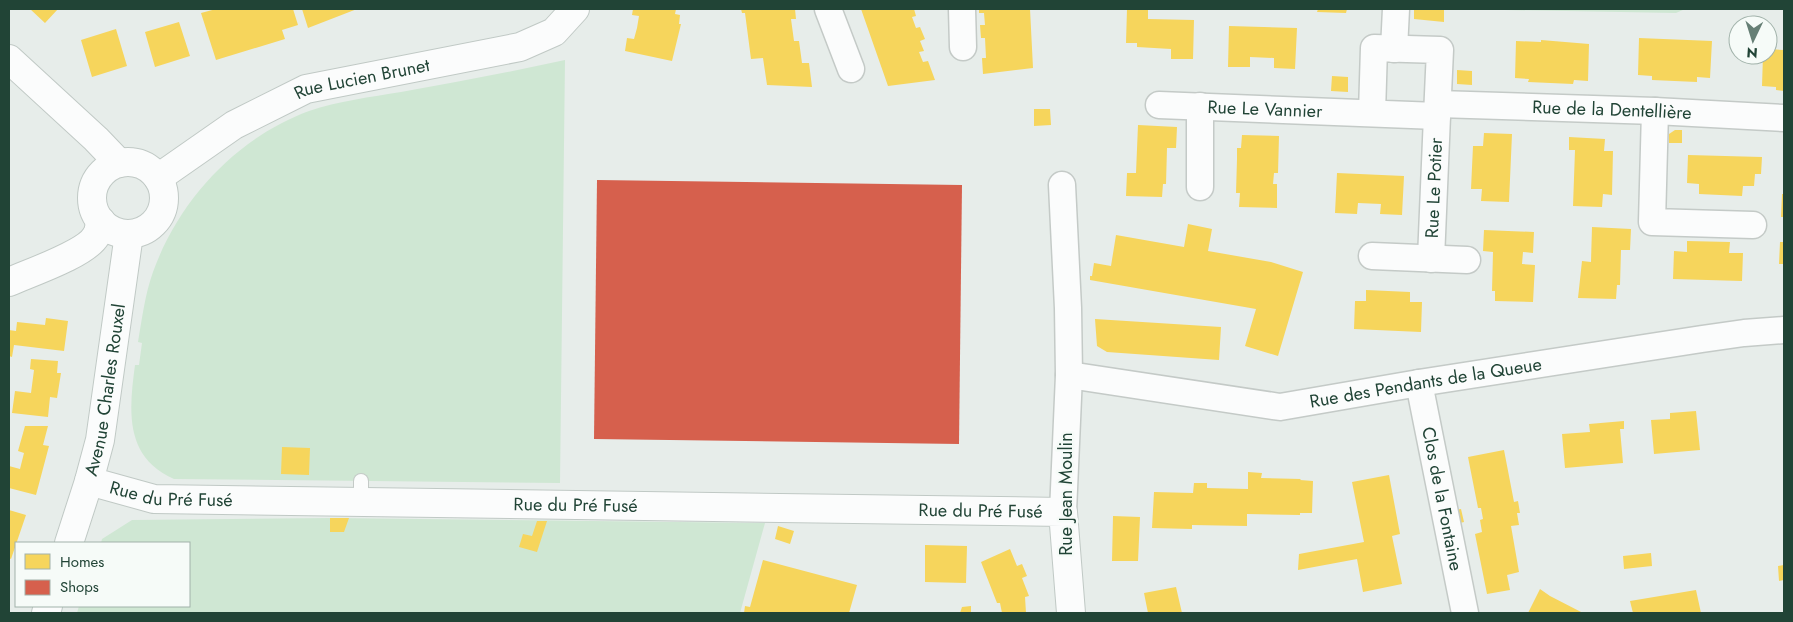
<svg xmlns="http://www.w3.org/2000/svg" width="1793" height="622" viewBox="0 0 1793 622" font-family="Jost,sans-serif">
	<rect width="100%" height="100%" fill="#e7edea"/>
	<path fill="#cfe7d3" d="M1501,9H1685L1676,13L1504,10Z
		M565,60L560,483L174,479C124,457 129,410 135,365H139L142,343L138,342C142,319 145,294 153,272C179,200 236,138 309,111C338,101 371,97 401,92C456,82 511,72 565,60Z
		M330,518L765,523L740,613H77L79,606H189V543H101L102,539L132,520Z"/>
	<path fill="#f6d55c" d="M30,9H58L45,23Z
		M216,9H293L298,25L282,30L285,39L216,60L201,13Z
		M302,9H357L308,28Z
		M633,9H676L675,14L680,15L679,24H681L672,61L625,51L627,38L634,39L637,28L639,16L632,15Z
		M741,9H795L796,19H791L794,41H799L802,63H809L812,87L767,85L763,58L751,59L745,13H742Z
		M861,9H914L916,16L912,17L916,28L920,27L925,39L920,41L924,51L919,52L923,62L928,61L935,80L888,86Z
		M979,9H1030L1033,68L983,74L982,58H986L985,38H981L980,25H985L984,13H979Z
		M1127,9H1148V19L1194,20L1193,59H1171V49L1137,47V43H1126Z
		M1318,9H1347L1346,13L1317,12Z
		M1414,9H1444V22L1414,19Z
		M179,22L190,56L155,67L145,32Z
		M1229,26L1297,28L1295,69L1274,68V58L1250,57V67H1228Z
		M116,29L127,66L92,77L81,40Z
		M1639,38L1712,41L1710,78L1697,77V82L1652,80V76L1638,75Z
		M1541,40L1589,44L1588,81L1574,80L1573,84L1528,82L1529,79L1515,78L1516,41L1541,42Z
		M1768,49L1784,50V91L1776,90V87L1762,86L1763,55H1768Z
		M1457,70L1472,71V85L1457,84Z
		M1332,76L1348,77V92L1331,91Z
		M1034,109H1050L1051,125L1034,126Z
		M1138,125L1177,127L1176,148H1167L1166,184H1163L1162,197L1126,196L1127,173H1136Z
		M1675,130H1682V143H1669V134Z
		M1484,133L1512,134L1509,202L1481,201L1482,189H1471L1473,146H1483Z
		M1242,135L1279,136L1278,173H1274L1273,184H1277V208L1239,207L1240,193H1236L1237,159V148H1241Z
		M1569,137L1605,139L1604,151H1613L1612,195L1603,194L1602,207L1573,206L1575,150H1569Z
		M1688,155L1762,157L1761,174H1755L1754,186H1743L1742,196L1699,194V184L1687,183Z
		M1337,173L1404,176L1402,215L1380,214L1381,204L1358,203L1357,214L1335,213Z
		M1782,194H1784V217H1781Z
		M1188,224L1212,229L1208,251L1271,262L1303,272L1278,356L1245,346L1256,309L1090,280V276H1092L1094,263L1111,266L1116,235L1184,247Z
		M1592,227L1631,229L1630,250H1621L1620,285H1617L1616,299L1578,298L1582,261L1591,262Z
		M1484,230L1534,232L1533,253L1523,252L1522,264L1535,265L1533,302L1495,301V291H1492L1493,252L1483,251Z
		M1687,241L1730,242L1729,253H1743L1742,281L1673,279L1674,251L1687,252Z
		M1780,242H1784V264H1779Z
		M1366,290L1410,292V302H1422L1421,332L1354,329L1355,301H1366Z
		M46,318L68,321L64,351L14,345L12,357L9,356V330L16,331L17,322L45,325Z
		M1095,319L1221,327L1219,360L1107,352L1097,346Z
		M31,359L58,361L57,373H61L57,398L50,397L48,417L12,413L15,391L31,393L34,370L30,369Z
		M1696,411L1700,450L1654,454L1651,420L1670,419V413Z
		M1624,421V429H1620L1623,463L1565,468L1562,434L1590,432L1589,424Z
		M25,426H48L43,445L49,446L36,495L9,488V466L20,469L24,453L18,451Z
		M282,447L310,448L309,475L281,474Z
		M1504,450L1514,502L1518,501L1520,513H1517L1519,525L1511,526L1519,572L1507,575L1510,590L1487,594L1475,534L1482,532L1480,520L1483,519L1481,508H1478L1468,457Z
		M1248,472L1262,473L1261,478L1301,479L1300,480L1313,481L1312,513H1300V515L1247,514V526L1192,525V529L1152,528L1154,492L1193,493L1194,483H1207V488L1248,489Z
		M1389,475L1400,534L1392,536L1402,584L1363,592L1357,559L1298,570L1299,554L1364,542L1352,482Z
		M1461,509L1464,522L1456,524L1454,510Z
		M9,510L26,515L11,559L9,558Z
		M1113,516L1140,517L1138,561H1112Z
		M330,518H349L344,532H330Z
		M537,521H547L537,552L519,547L523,534L532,536Z
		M778,526L794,531L790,544L775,539Z
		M925,545L967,546L966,583L925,582Z
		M1010,549L1017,566L1022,564L1027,576L1022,578L1029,596L1025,597L1026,613H1002L1000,603H997L981,562Z
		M1651,553L1652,566L1624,569L1623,556Z
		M763,560L857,585L849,613H744L745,606L750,607Z
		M1784,565V580L1779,581L1778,566Z
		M1176,587L1182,613H1148L1144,593Z
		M1540,589L1550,596L1583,613H1528Z
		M1696,590L1701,613H1633L1630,601Z
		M971,606V613H960L962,607Z"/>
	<path fill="#d6604d" d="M597,180L962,185L959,444L594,439Z"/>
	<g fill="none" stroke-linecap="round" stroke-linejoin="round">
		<defs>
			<path id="lane" d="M361,502V481"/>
			<g id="street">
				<path d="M828,9L851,69"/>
				<path d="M962,9L963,47"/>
				<path d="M1394,49L1396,9"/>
				<path id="s1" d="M1438,104L1655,111L1784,118"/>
				<path id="s2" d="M1159,105L1437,116L1440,50L1374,48L1372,113"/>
				<path d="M1200,106V187"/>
				<path d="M1655,111L1652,222L1753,225"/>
				<path d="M1062,185L1068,308L1069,375L1063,512"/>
				<path d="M1372,256L1467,260"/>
				<path id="s3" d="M1431,259L1437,116"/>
				<path id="s4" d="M1069,375L1280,407L1419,383L1702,339L1744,333L1784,330"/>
				<path id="s5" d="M1419,383L1465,613"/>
			</g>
			<g id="secondary">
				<path d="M9,59L96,139L119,163"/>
				<circle cx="128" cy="198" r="36"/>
				<path id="s6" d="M158,178L234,125L306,89L520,47L554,32L575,9"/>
				<path d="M9,282C29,273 86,254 96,236C99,232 99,226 101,221"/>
				<path id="s7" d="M89,481L154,499L1063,512L1071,613"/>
				<path id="s8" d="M69,543L89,481L100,440L129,234"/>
				<path d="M46,613L48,606"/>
			</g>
		</defs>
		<use href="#lane" stroke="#c4cac7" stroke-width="16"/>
		<use href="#street" stroke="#c4cac7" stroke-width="29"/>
		<use href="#secondary" stroke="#c0c9c5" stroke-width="30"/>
		<use href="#lane" stroke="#fbfcfc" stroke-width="14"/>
		<use href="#street" stroke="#fbfcfc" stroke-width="26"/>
		<use href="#secondary" stroke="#fbfcfc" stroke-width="28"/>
	</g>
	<g text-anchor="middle" stroke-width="5" stroke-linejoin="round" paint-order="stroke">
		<g font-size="18" fill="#214436" stroke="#f6fbf8">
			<text dy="6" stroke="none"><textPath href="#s6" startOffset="230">Rue Lucien Brunet</textPath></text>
			<text dy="6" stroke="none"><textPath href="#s2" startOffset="106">Rue Le Vannier</textPath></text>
			<text dy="6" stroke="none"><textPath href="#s1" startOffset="174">Rue de la Dentellière</textPath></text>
			<text dy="6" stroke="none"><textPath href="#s3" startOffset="71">Rue Le Potier</textPath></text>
			<text dy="6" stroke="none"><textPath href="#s4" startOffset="361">Rue des Pendants de la Queue</textPath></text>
			<text dy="6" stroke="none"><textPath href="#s8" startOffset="158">Avenue Charles Rouxel</textPath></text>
			<text dy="6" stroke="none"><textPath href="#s7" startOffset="84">Rue du Pré Fusé</textPath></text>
			<text transform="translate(1066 494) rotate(-90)" y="6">Rue Jean Moulin</text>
			<text dy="6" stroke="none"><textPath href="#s5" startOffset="118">Clos de la Fontaine</textPath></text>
			<text dy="6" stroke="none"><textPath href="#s7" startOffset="489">Rue du Pré Fusé</textPath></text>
			<text dy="6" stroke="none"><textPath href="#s7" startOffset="894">Rue du Pré Fusé</textPath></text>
		</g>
	</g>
	<rect width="1793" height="622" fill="none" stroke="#214436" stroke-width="20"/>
	<rect x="15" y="542" width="175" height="65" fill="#f6fbf8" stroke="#a1b2aa"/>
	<rect x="25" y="554" width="25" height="15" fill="#f6d55c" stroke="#a1b2aa"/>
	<text x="60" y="567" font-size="15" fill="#214436">Homes</text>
	<rect x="25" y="580" width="25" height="15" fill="#d6604d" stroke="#a1b2aa"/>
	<text x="60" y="592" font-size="15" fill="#214436">Shops</text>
	<g transform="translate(1753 40) rotate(184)"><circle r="24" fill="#f6fbf8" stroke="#a1b2aa"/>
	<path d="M0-4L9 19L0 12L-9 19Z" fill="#667f75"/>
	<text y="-8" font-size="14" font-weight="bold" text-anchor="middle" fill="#214436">N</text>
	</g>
</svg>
